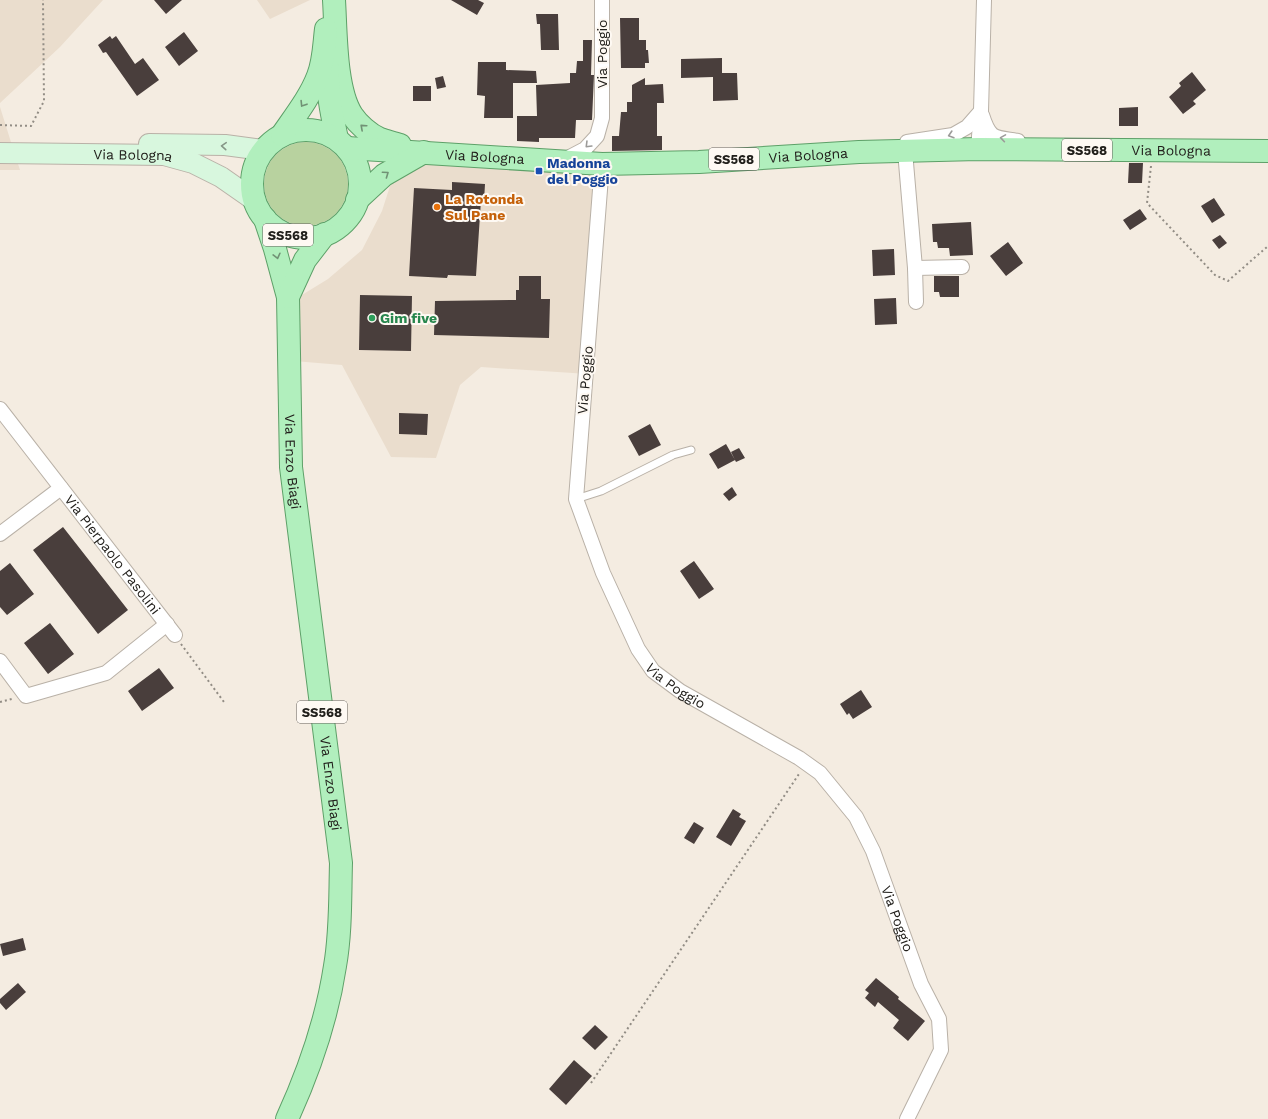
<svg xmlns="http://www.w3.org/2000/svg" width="1268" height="1119" viewBox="0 0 1268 1119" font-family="'Work Sans',sans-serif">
	<rect width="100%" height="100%" fill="#f4ece1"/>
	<path fill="#eaddcd" d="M0,0H103L60,47L0,103Z
		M257,0H310L270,19Z
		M0,107L15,155L20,170H0Z
		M419,152L586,161L609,177L588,374L481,367L460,385L436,458L391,457L342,365L294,361L297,298L328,279L362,250L382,211L390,186Z"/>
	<path fill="#b8d29f" d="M264 184a42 42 0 1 1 84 0a42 42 0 1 1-84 0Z"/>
	<path fill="#493e3c" d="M154,0H182L166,14Z
		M451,0H478L484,3L477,15Z
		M536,14H558L559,50H541L540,24H537Z
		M620,18H639V40H646V50H648L649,63H645V68H621Z
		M184,32L198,51L179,66L165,47Z
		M110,36L112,39L116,36L135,64L143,58L159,80L137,96L106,52L103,53L98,45Z
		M583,40H592L591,75H594L592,120H576L575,138H539V142L517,141V116H537L536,85L570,83V73H576L577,61H583Z
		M722,58V73H737L738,100L713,101V77L681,78V59Z
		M478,62H506V70L536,71L537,83H513V118H484L485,96L477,95Z
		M1192,72L1206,90L1193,101L1196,104L1183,114L1169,97L1181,86L1179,83Z
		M443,76L446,87L437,89L435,78Z
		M645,78V85L663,84L664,103H657V136H662V150L612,151V136H619L621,112H627V102H632V85Z
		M413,86H431V101H413Z
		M1138,107V126H1119V108Z
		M1129,163H1143L1142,183H1128Z
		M452,182L485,184L484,201L481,200L476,276L448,275L447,278L409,276L414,188L452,190Z
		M1214,198L1225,215L1212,223L1201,206Z
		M1140,209L1147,219L1130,230L1123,220Z
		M971,222L973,255L950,256L949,248H938L937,242H933L932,224Z
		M1220,235L1227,243L1219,249L1212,240Z
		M1008,242L1023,263L1006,276L990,256Z
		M894,249L895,275L873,276L872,250Z
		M519,276H541V299H550L549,338L434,335L435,301L516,300V290H519Z
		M934,276H959V297H940L939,292H934Z
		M360,295L412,296L411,351L359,350Z
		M896,298L897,324L875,325L874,299Z
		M399,413L428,414L427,435L399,434Z
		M650,424L661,445L639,456L628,436Z
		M726,444L735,460L718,469L709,454Z
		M739,448L745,458L736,462L731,452Z
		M732,487L737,495L729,501L723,494Z
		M63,527L128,610L98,634L33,550Z
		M694,561L714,589L699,599L680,571Z
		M10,563L34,594L7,615L0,607V571Z
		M50,623L74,654L48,674L24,643Z
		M159,668L174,688L142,711L128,691Z
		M861,690L872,707L853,719L849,713L847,715L840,704Z
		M733,809L741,814L739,817L746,821L731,846L716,837Z
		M694,822L704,828L694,844L684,838Z
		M23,938L26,950L3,956L0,944Z
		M876,978L899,997L898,999L925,1021L908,1041L893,1028L899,1020L878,1002L875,1007L865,998L869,993L865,990Z
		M18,983L26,992L6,1010L0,1003V999Z
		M595,1025L608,1037L595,1050L582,1038Z
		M574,1060L592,1076L566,1105L549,1089Z"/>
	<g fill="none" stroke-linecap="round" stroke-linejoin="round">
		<defs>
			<path id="lane" d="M576,499L601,491L673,455L691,450"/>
			<g id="street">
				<path d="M982,115C990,140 994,137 1018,141"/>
				<path d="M907,142L953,135L967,127L981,111"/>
				<path d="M978,149L981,111L984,0"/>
				<path d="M905,151L915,268L916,302"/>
				<path d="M564,160L585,149L597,136L602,118V0"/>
				<path id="s1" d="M602,164L576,499L603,573L638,649L653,671L680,691L799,758L820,773L856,817L873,851L921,984L939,1019L941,1050L907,1119"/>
				<path d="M915,268L962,267"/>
				<path id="s2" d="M0,409L175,635"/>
				<path d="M0,534L61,488"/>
				<path d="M0,661L26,696L106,673L167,624"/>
			</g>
			<g id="secondary">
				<path d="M149,144L225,145L263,150"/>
				<path id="s3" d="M0,153L164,155L193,163L221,177L254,200"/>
			</g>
			<g id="primary">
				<path d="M334,0C336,31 335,89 352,115C358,124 369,134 380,139C386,141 394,143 400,145"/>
				<path d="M328,69C327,93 332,115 337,139"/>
				<circle cx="306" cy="184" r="54"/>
				<path d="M282,135C295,116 310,97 318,76C324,61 324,45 326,29"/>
				<path id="s4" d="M347,148L602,164L699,162L859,152L978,149L1268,151"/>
				<path d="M357,200L384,175L424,152"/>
				<path id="s5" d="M265,219L275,249L288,297L291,467L341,863C340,897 341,932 335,966C327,1019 309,1071 287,1119"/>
				<path d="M288,297L305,260L325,234"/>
			</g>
		</defs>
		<use href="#lane" stroke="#b9b1a7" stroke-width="9"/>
		<use href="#street" stroke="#b9b1a7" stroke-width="16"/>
		<use href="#secondary" stroke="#b9b1a7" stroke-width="22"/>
		<use href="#primary" stroke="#5da068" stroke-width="24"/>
		<path stroke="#928d85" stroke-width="2" stroke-dasharray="2 3" stroke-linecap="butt" d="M0,125L31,126L44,101L43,0
			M1151,166L1147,203L1215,275L1228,281L1268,246
			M181,644L224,702
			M0,702L12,699
			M591,1083L799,774"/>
		<use href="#lane" stroke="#fff" stroke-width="7"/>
		<use href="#street" stroke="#fff" stroke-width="14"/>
		<use href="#secondary" stroke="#d8f7de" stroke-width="20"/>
		<use href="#primary" stroke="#b1efbd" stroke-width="22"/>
	</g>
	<defs><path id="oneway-chevron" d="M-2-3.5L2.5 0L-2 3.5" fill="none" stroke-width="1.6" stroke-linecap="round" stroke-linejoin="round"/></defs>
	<g stroke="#719275">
		<use href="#oneway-chevron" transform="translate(303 104) rotate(122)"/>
		<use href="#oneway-chevron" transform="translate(363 127) rotate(-138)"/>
		<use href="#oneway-chevron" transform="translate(386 174) rotate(-35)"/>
		<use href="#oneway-chevron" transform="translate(277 256) rotate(76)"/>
	</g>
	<g stroke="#9c9b99">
		<use href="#oneway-chevron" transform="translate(951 135) rotate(163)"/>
		<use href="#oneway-chevron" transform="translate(1003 138) rotate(-171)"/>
		<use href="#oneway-chevron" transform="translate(588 145) rotate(135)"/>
	</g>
	<use stroke="#869687" href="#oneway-chevron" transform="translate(224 146) rotate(-176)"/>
	<rect fill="#1a4fb4" stroke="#fef9f3" stroke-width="1.5" x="535" y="167" width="8" height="8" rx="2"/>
	<circle fill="#e8710a" stroke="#fef9f3" stroke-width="1.5" cx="437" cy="207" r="4"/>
	<circle fill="#2e9e5b" stroke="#fef9f3" stroke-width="1.5" cx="372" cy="318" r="4"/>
	<g text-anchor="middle" stroke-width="4" stroke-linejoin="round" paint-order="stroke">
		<g fill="#fef9f3" stroke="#64615c" stroke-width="1">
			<rect x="1062" y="139" width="50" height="22" rx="3"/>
			<rect x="709" y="148" width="50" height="22" rx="3"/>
			<rect x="263" y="224" width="50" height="22" rx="3"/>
			<rect x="297" y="701" width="50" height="22" rx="3"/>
		</g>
		<g font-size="13" font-weight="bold" fill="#22201c">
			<text x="1087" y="155">SS568</text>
			<text x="734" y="164">SS568</text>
			<text x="288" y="240">SS568</text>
			<text x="322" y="717">SS568</text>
		</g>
		<g font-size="14" fill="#22201c" stroke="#fef9f3">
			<text transform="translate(602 54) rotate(-90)" y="5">Via Poggio</text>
			<text dy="5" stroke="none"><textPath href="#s4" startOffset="825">Via Bologna</textPath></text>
			<text dy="5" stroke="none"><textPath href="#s4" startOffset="462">Via Bologna</textPath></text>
			<text dy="5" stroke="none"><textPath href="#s4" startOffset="138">Via Bologna</textPath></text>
			<text dy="5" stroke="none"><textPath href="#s3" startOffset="133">Via Bologna</textPath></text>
			<text transform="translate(585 380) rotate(-85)" y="5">Via Poggio</text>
			<text dy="5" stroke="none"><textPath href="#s5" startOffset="246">Via Enzo Biagi</textPath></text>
			<text dy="5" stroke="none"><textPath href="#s2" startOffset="184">Via Pierpaolo Pasolini</textPath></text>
			<text dy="5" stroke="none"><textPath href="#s1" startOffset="552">Via Poggio</textPath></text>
			<text dy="5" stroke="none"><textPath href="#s5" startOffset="570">Via Enzo Biagi</textPath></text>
			<text dy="5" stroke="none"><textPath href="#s1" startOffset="888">Via Poggio</textPath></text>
		</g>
		<g font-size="14" font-weight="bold" fill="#164399" stroke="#fef9f3" text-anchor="start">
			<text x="547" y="168">Madonna<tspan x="547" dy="16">del Poggio</tspan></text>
		</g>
		<g font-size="14" font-weight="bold" fill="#c56008" stroke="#fef9f3" text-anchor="start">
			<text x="445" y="204">La Rotonda<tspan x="445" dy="16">Sul Pane</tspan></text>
		</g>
		<g font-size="14" font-weight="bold" fill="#27864d" stroke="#fef9f3" text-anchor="start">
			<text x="380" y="323">Gim five</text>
		</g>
	</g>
</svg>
